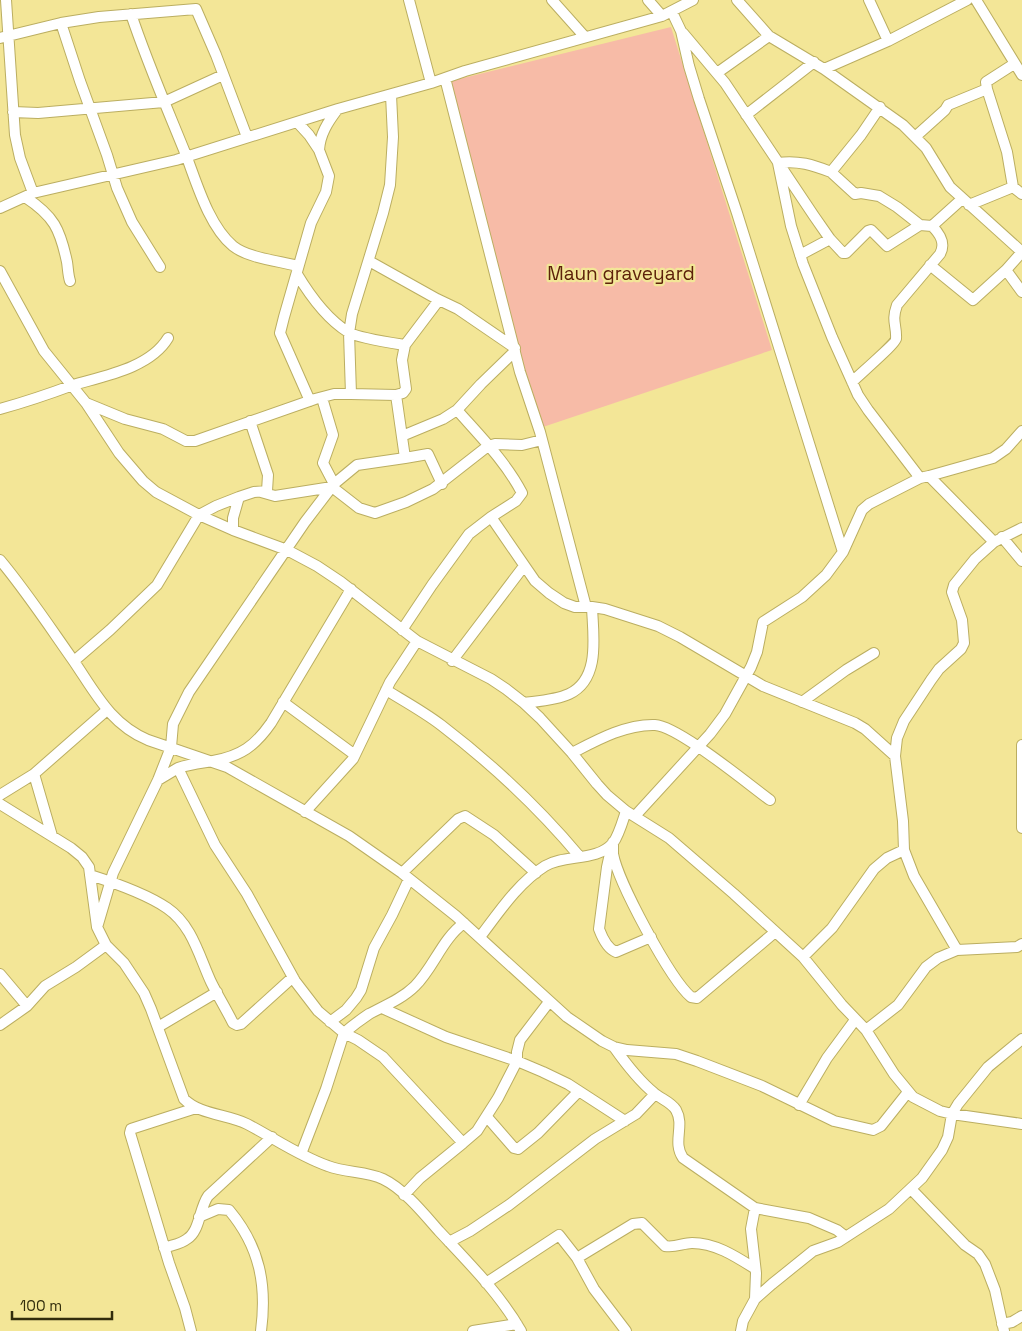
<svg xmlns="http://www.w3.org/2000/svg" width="1022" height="1331" viewBox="0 0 1022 1331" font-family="'Space Grotesk',sans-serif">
	<rect width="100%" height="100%" fill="#f3e697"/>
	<path fill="#f7bba7" d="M671,27L772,350L537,429L447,82Z"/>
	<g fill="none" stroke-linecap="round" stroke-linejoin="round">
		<defs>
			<path id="minor" d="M6,0L15,135L20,158L33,193
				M409,0L431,83
				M552,0L585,37
				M648,0L662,16
				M737,0L769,36L824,69L903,125L926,148L950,187L1022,252
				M869,0L888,41
				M976,0L1022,75
				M672,12L681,31L689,66L699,99L737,213L843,552
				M131,14C147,62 167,108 186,155C197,184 209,226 233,246C248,258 279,261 298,266
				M61,23L80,81L107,155L117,188L132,222L160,267
				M683,33L725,83L814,216L830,239L843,253H846L868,231L871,230L887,246L920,225
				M0,38L61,23L99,17L196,9L216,55L247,137
				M824,69L888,41L967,0
				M717,73L769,36
				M445,78L520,372L540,432L586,607
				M987,89L1007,152L1013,187L1022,194
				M13,112L38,113L164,102L223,75
				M746,115L814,62
				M298,123L309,135L319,150L329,176L326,192L311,223L284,317L280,333L310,401
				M915,137L945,110L948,105L987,89L986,82L1014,64
				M319,150C320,134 328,122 337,110
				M778,163L791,226L803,264L832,337L858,395L868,410L920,478L929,476L994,542
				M778,163C798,160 813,165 831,172L861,135L880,107
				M831,172L855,194L861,193L879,196L897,207L920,225L932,226C940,234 946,243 940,254L897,305C891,322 897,325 896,339C896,343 858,376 852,382
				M25,197C54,216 60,229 67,262C68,268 68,275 70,281
				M969,205L1013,187
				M0,208L33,193L176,160L338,109L431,83L465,71L662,16L693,0
				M932,226L962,199
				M1022,252L1006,270L1022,292
				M800,255L830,239
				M369,261L437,299L458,309L515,348
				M930,265L973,300L1006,270
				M0,271L44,351L86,403L119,453L143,481L156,492L199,515L233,530L287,550L317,566L341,582L417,641L491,679L506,689L524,703L540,718L572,753L597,784L607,795L626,811L669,838L734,894L803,957L842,1005L866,1030L894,1074L913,1097L940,1111L952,1114L1022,1124
				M297,274C309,294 327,319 348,332C358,338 392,343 405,345L439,300
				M351,394L396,395
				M86,403L125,419L163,429L186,441H195L315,399L334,394H351L349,333L352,314L383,213L390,185L393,137L391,95
				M0,409C25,402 49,394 73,385C104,376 150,368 168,338
				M457,410L481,384L515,351
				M405,458L428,454L442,484
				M929,476L993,458L1006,449L1022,431
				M334,484L357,465L405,458L396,395L403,393L406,389L402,360L405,345
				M261,492L275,496L332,487L359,508L375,513L406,502L433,489L488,446L495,444L522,445L542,440
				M491,517L535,581L549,593L564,603L575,607H592L605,609L658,626L680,637L763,686L855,723L865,729L895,756
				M233,530V518L239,497L254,492L267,491L268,475L250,421
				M1002,537L1022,561
				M0,560C26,591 49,626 73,660C95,692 110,724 148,740L227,767L349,836L402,873L456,916L567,1017L602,1041L614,1047L627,1050L676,1054L697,1061L762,1086L834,1121L873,1130L881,1126L908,1092
				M402,630L432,585L469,534L491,517L516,501L522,493C506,462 480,436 457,410L443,419L402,436
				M74,661L110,630L157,585L199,515L216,506L239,497
				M452,661L524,566
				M386,690C404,701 424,712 441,725C492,764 539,808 580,857
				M283,702L355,755
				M802,702L846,670L874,653
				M524,703C539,701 556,700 569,694C601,679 593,635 592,607
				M1022,745V828
				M572,753C597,740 626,724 655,725C678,726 748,784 770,800
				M178,768C190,764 201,763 213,761C241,756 255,746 271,723L351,589
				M158,780L178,768L215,845L247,894L295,981L318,1011L344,1033L326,1089L301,1154
				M0,795L34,774
				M0,804L71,848L82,857L89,867L97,927L106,945L124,963L144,993L151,1009L184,1099C200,1115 227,1114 247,1124C274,1138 299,1156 328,1166C346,1173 366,1171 383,1179C404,1189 424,1214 439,1231C468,1262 500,1294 521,1331
				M305,812L353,759L390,682L417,641
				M635,816L710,734L725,714L751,667L757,652L763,622L802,597L826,575L843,552L862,510L869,504L920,478
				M52,836L34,774L107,710
				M613,842C613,846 613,850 613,854C618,882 670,979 691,997L697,998L774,933
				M613,853L609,858L607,867L599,929C602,937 608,949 616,952L651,937
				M402,873L458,819L465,816L494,835L536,873
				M90,875C112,882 148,895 167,908C192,925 199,956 211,982C218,996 226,1009 233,1023L237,1025L241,1024L293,977
				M464,923C442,939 434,967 415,986C402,999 384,1006 369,1014C360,1020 352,1026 344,1033L358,1040L383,1057L463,1143L477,1131L498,1098L517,1061V1052L520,1040L549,1002
				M98,924L113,873L158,780L171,747L173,724L189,692L305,522L334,484L323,463L333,435L322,398
				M480,937C499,912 518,883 545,866C565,854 597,862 613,843C619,835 623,820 626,811
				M957,950L914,876L904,850L903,821L895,756L897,738L904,721L931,680L939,669L961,649L964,643L962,620L952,592L954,585L975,559L994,542L1022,528
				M803,957L832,928L874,869L887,858L904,850
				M0,974L27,1006
				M382,1008L446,1037L517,1061L543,1072L568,1084L625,1121
				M330,1022L346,1010L356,998L361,990L374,948L392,915L409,879
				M0,1025L27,1006L45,986L76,967L106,945
				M158,1027L217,992
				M866,1030L898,1005L926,967L938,958L957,950L1017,947L1022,944
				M614,1047C626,1064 638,1080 654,1093C661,1099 671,1102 676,1110C685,1126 672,1142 683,1158L755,1208L809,1218L837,1230L846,1237
				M799,1105L827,1058L855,1020
				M487,1117L514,1148L518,1149L538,1133L579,1091
				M911,1189L965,1245L978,1254L985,1264L995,1290L1004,1331
				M404,1195L420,1178L463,1143
				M755,1208L751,1229L756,1273L755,1299
				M199,1217L218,1209L229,1210C260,1247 267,1285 261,1331
				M449,1242L470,1231L509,1205L595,1139L636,1114L655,1094
				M164,1248C172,1245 181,1244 187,1239C200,1231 199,1209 208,1196L272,1137
				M577,1258L633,1224L642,1223L665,1246C675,1248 683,1243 692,1243C715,1243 735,1256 754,1268
				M486,1283L559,1235L577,1258L594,1289L626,1331
				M1002,1324L1012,1322L1022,1316
				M191,1331L185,1308L169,1263L130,1133L131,1129L134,1128L196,1108
				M473,1331L517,1324
				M741,1331L743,1321L755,1299L772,1284L813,1251L838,1242L889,1209L922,1178L942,1150L948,1137L952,1114L958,1104L988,1067L1022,1039"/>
		</defs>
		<use href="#minor" stroke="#bbae61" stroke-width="12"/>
		<use href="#minor" stroke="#fff" stroke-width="10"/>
	</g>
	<g text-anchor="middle" stroke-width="4.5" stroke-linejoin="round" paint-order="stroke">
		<g font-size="19" fill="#5d210a" stroke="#f3e697">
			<text x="621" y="280">Maun graveyard</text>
		</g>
	</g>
	<path d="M12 1311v8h100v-8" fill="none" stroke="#322d0c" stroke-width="2.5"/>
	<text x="20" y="1311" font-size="15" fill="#322d0c" stroke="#f3e697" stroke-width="4" paint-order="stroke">100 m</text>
</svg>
